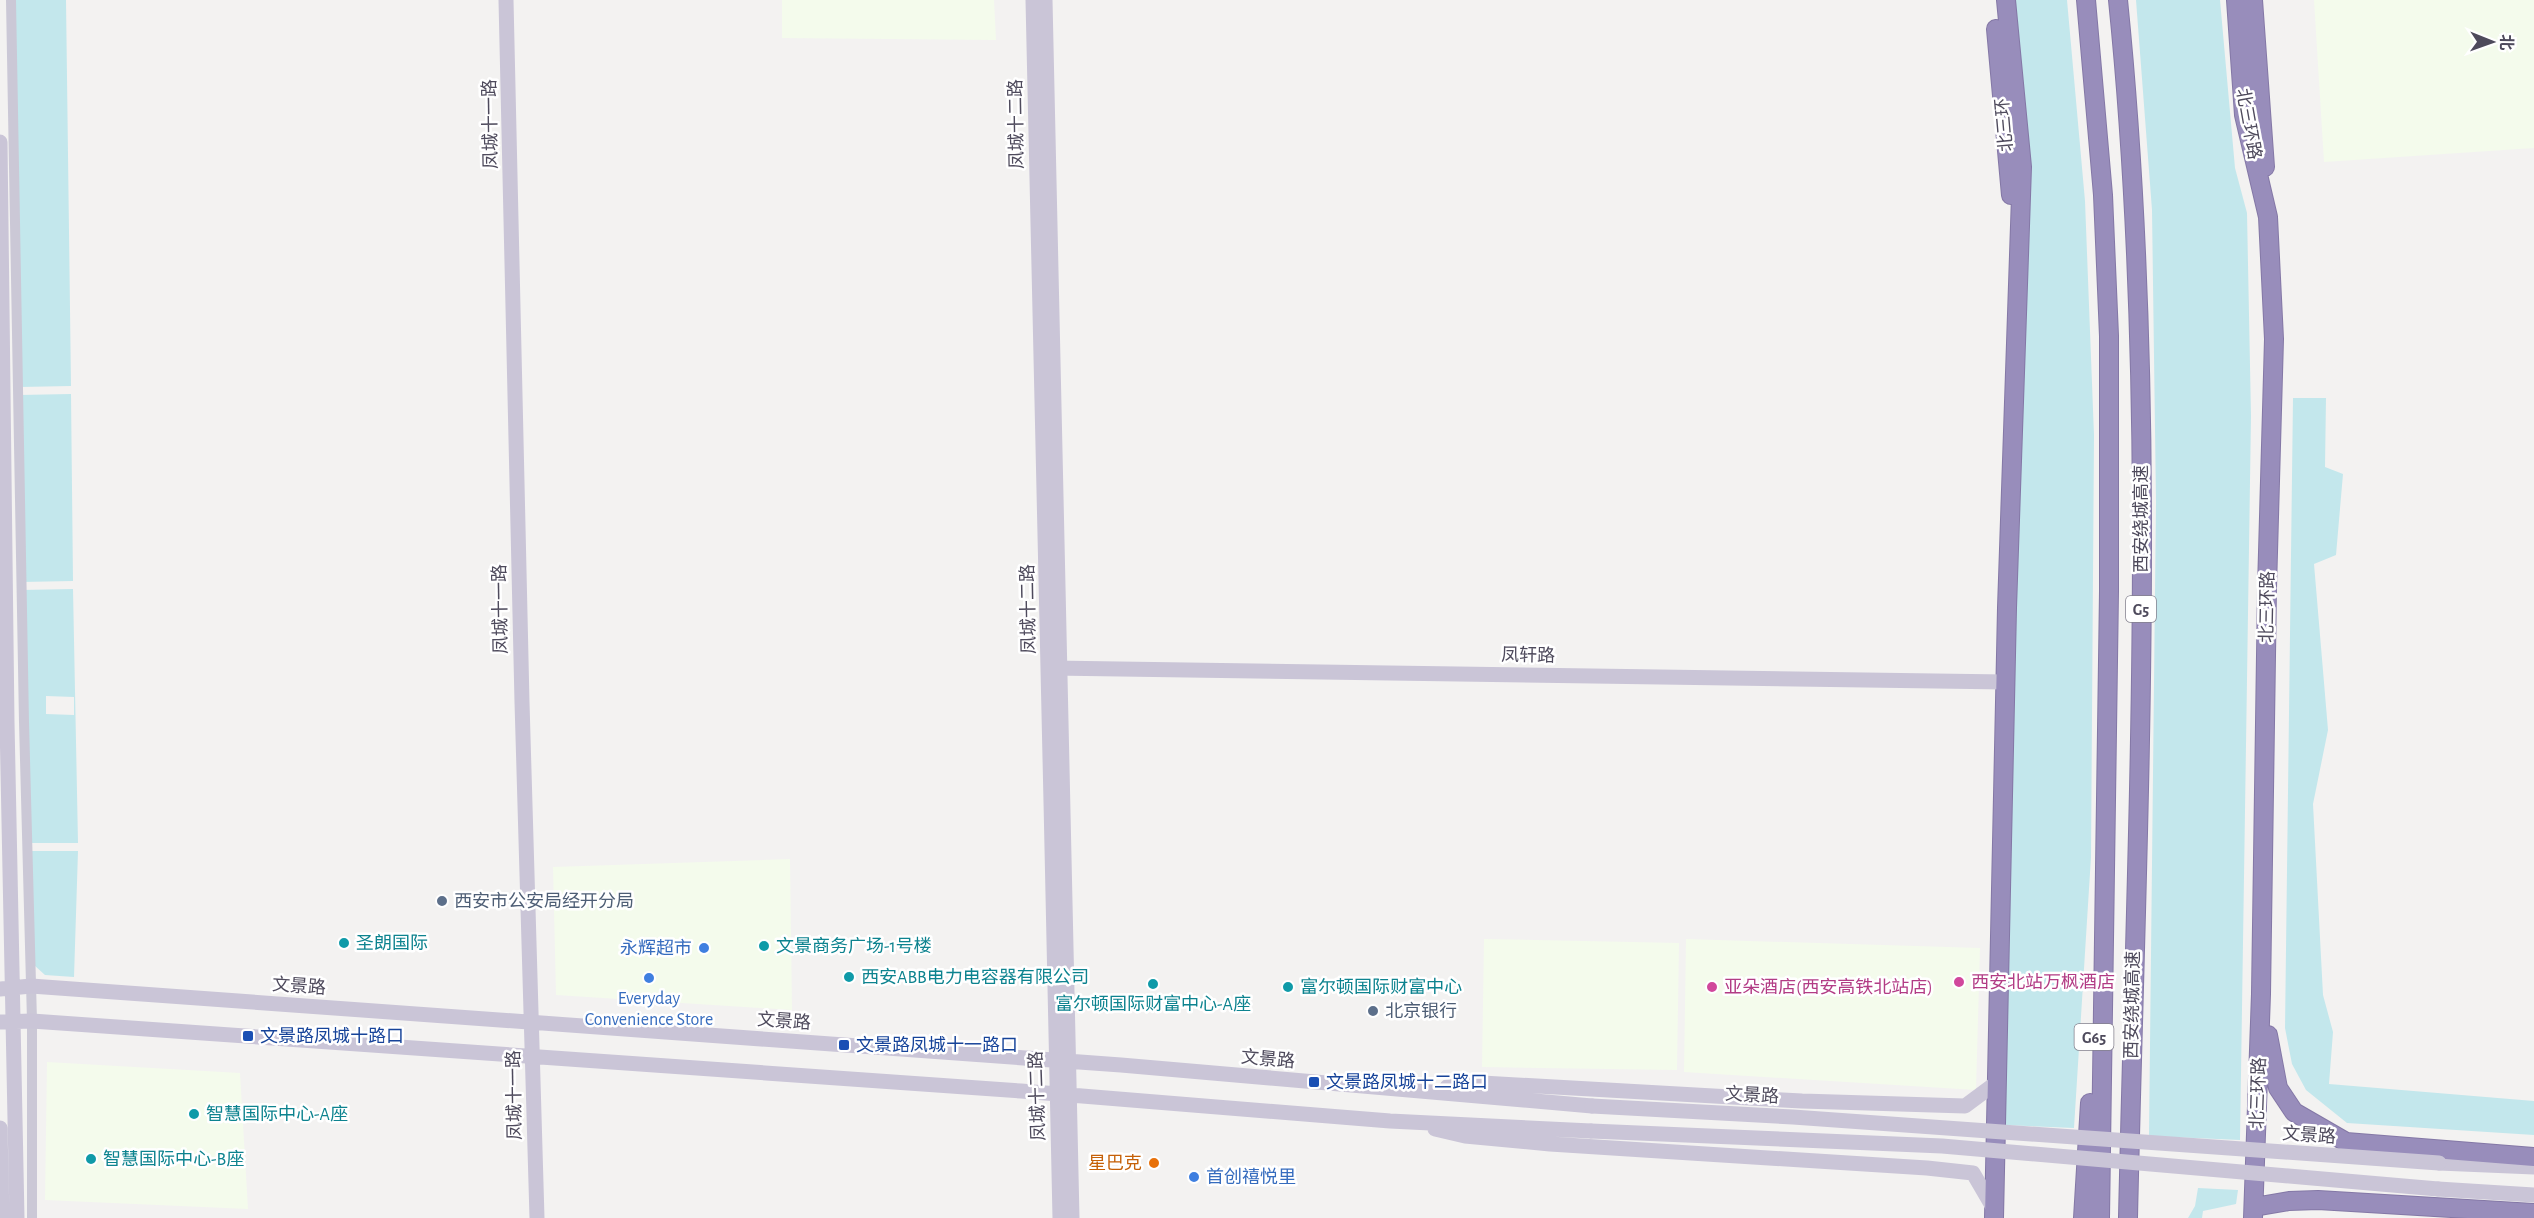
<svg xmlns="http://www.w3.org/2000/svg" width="2534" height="1218" viewBox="0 0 2534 1218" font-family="'Alegreya Sans','Noto Sans SC',sans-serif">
	<rect width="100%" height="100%" fill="#f3f2f1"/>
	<path fill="#f4fbec" d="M782,0H994L996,40L782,38Z
		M2314,0H2534V148L2324,162Z
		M790,859L792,1010L556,995L553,867Z
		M1484,939L1679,943L1677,1070L1482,1067Z
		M1686,939L1980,948L1976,1090L1684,1072Z
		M47,1062L240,1073L248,1209L45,1200Z"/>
	<path fill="#c3e7ec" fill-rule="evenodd" d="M14,0H66L71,386L20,387Z
		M2008,0H2067L2085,201L2094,435L2091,857L2074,1128L2004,1125L2018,346Z
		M2136,0H2220L2235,168L2247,213L2251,416L2240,1140L2149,1136L2156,502L2152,210Z
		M71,394L73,581L21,582L19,395Z
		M2293,398H2326L2325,467L2343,474L2336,555L2314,564L2328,730L2313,804L2323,995L2333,1032L2329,1084L2534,1101V1135L2347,1123L2306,1090L2292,1064L2285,1028Z
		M73,589L78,843H25L21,590ZM46,696L74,697V715L46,714Z
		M26,851H78L74,977L45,975L34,965Z
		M2198,1188L2238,1190L2236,1204L2203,1211L2202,1218H2188L2195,1206Z"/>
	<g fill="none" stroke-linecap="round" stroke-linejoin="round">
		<defs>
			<path id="highway" d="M2086,0L2103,195L2109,336V591L2100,1218
				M2118,0C2159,405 2137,812 2128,1218
				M2236,0L2244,115L2268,217L2274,339L2267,588L2261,994L2253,1218
				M2253,0L2265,167
				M1996,29L2011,195
				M2268,1035L2278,1088L2294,1112L2346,1142L2534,1157
				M2254,1207L2289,1201L2318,1200L2534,1213
				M1994,1218L2007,608L2022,167L2006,0
				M2083,1218L2090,1103"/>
		</defs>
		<use href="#highway" stroke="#8478a6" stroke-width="20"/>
		<path stroke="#cbc8d6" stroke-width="10" d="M11,0L24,722L32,1021V1218"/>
		<path stroke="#cac5d7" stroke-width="15" d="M506,0L522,702L537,1218
			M1033,0C1043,406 1051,812 1060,1218
			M1045,0L1072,1218
			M0,142L7,722L17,1218
			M1052,668L2006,682
			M0,989L31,986L1121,1065L1592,1106
			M0,1022L32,1021L1021,1091L1390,1121L1591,1131
			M1447,1087L1482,1083L1802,1101L1965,1106L1996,1083
			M0,1128L2,1218
			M1435,1129L1465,1136L1550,1144L1927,1168L1973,1173L1994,1209
			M2439,1163L2534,1167
			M2438,1189L2534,1195"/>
		<use href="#highway" stroke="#988dbb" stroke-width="18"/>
		<path stroke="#cac5d7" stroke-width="15" d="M1592,1106L1793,1117L2439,1163
			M1591,1131L1942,1146L2438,1189"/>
	</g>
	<g fill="#5c6f8a" stroke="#fff" stroke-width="2">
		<circle cx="442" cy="901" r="6"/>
		<circle cx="1373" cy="1011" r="6"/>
	</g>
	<g fill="#0f9aa8" stroke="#fff" stroke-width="2">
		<circle cx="344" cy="943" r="6"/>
		<circle cx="764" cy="946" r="6"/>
		<circle cx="849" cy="977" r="6"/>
		<circle cx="1153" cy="984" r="6"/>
		<circle cx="1288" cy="987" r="6"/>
		<circle cx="194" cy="1114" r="6"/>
		<circle cx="91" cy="1159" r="6"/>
	</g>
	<g fill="#3f7fe0" stroke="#fff" stroke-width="2">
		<circle cx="704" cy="948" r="6"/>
		<circle cx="649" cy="978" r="6"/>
		<circle cx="1194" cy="1177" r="6"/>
	</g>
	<g fill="#d1479c" stroke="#fff" stroke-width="2">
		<circle cx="1959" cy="982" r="6"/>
		<circle cx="1712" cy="987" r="6"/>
	</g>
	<g fill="#1a4fb4" stroke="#fff" stroke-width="2">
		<rect x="242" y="1030" width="12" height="12" rx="3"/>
		<rect x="838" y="1039" width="12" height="12" rx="3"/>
		<rect x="1308" y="1076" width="12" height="12" rx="3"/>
	</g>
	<circle fill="#e8710a" stroke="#fff" stroke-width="2" cx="1154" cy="1163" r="6"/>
	<g text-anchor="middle" stroke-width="5" stroke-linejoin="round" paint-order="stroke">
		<g fill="#fff" stroke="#83808d" stroke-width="1.5">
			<rect x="2126" y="596" width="30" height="26" rx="4.5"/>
			<rect x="2074.5" y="1024" width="39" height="26" rx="4.5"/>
		</g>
		<g font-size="16" font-weight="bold" fill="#4e4a5c">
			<text x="2141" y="615">G5</text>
			<text x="2094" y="1043">G65</text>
		</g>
		<g font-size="18" fill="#4e4a5c" stroke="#fff">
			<text transform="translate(490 124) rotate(-91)" y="6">凤城十一路</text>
			<text transform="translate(1016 124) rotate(-91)" y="6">凤城十二路</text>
			<text transform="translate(2249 124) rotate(80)" y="6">北三环路</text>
			<text transform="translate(2004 125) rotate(-95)" y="6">北三环</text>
			<text transform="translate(2141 519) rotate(-90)" y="6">西安绕城高速</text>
			<text transform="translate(2267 607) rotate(-89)" y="6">北三环路</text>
			<text transform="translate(500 609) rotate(-91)" y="6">凤城十一路</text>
			<text transform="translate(1028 609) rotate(-91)" y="6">凤城十二路</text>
			<text transform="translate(1528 655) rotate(1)" y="6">凤轩路</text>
			<text transform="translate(299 986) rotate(4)" y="6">文景路</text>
			<text transform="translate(2132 1005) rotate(-89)" y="6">西安绕城高速</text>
			<text transform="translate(784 1021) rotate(4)" y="6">文景路</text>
			<text transform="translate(1268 1059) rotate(5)" y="6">文景路</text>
			<text transform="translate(2258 1093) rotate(-88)" y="6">北三环路</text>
			<text transform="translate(514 1095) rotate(-91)" y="6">凤城十一路</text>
			<text transform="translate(1752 1095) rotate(3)" y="6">文景路</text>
			<text transform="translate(1037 1096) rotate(-92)" y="6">凤城十二路</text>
			<text transform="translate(2309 1135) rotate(4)" y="6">文景路</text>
		</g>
		<g font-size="18" fill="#4e5e75" stroke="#fff" text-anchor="start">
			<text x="454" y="907">西安市公安局经开分局</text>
			<text x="1385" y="1017">北京银行</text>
		</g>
		<g font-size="18" fill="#0d838f" stroke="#fff" text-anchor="start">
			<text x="356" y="949">圣朗国际</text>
			<text x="776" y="952">文景商务广场-1号楼</text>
			<text x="861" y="983">西安ABB电力电容器有限公司</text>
			<text x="1300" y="993">富尔顿国际财富中心</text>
			<text x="1153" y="1010" text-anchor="middle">富尔顿国际财富中心-A座</text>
			<text x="206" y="1120">智慧国际中心-A座</text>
			<text x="103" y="1165">智慧国际中心-B座</text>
		</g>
		<g font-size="18" fill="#366cbe" stroke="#fff" text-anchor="end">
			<text x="692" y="954">永辉超市</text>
			<text x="649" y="1004" text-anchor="middle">Everyday<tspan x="649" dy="21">Convenience Store</tspan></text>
			<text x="1206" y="1183" text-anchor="start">首创禧悦里</text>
		</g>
		<g font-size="18" fill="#b23c85" stroke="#fff" text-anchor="start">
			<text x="1971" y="988">西安北站万枫酒店</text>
			<text x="1724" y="993">亚朵酒店(西安高铁北站店)</text>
		</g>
		<g font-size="18" fill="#164399" stroke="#fff" text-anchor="start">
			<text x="260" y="1042">文景路凤城十路口</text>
			<text x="856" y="1051">文景路凤城十一路口</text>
			<text x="1326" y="1088">文景路凤城十二路口</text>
		</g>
		<g font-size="18" fill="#c56008" stroke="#fff" text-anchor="end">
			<text x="1142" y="1169">星巴克</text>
		</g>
	</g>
	<g transform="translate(2492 42) rotate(91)" stroke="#ffffff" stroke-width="4.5" paint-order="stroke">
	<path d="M0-4.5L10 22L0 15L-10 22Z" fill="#4e4a5c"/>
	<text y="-9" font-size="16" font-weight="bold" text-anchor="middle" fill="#4e4a5c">北</text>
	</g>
</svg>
